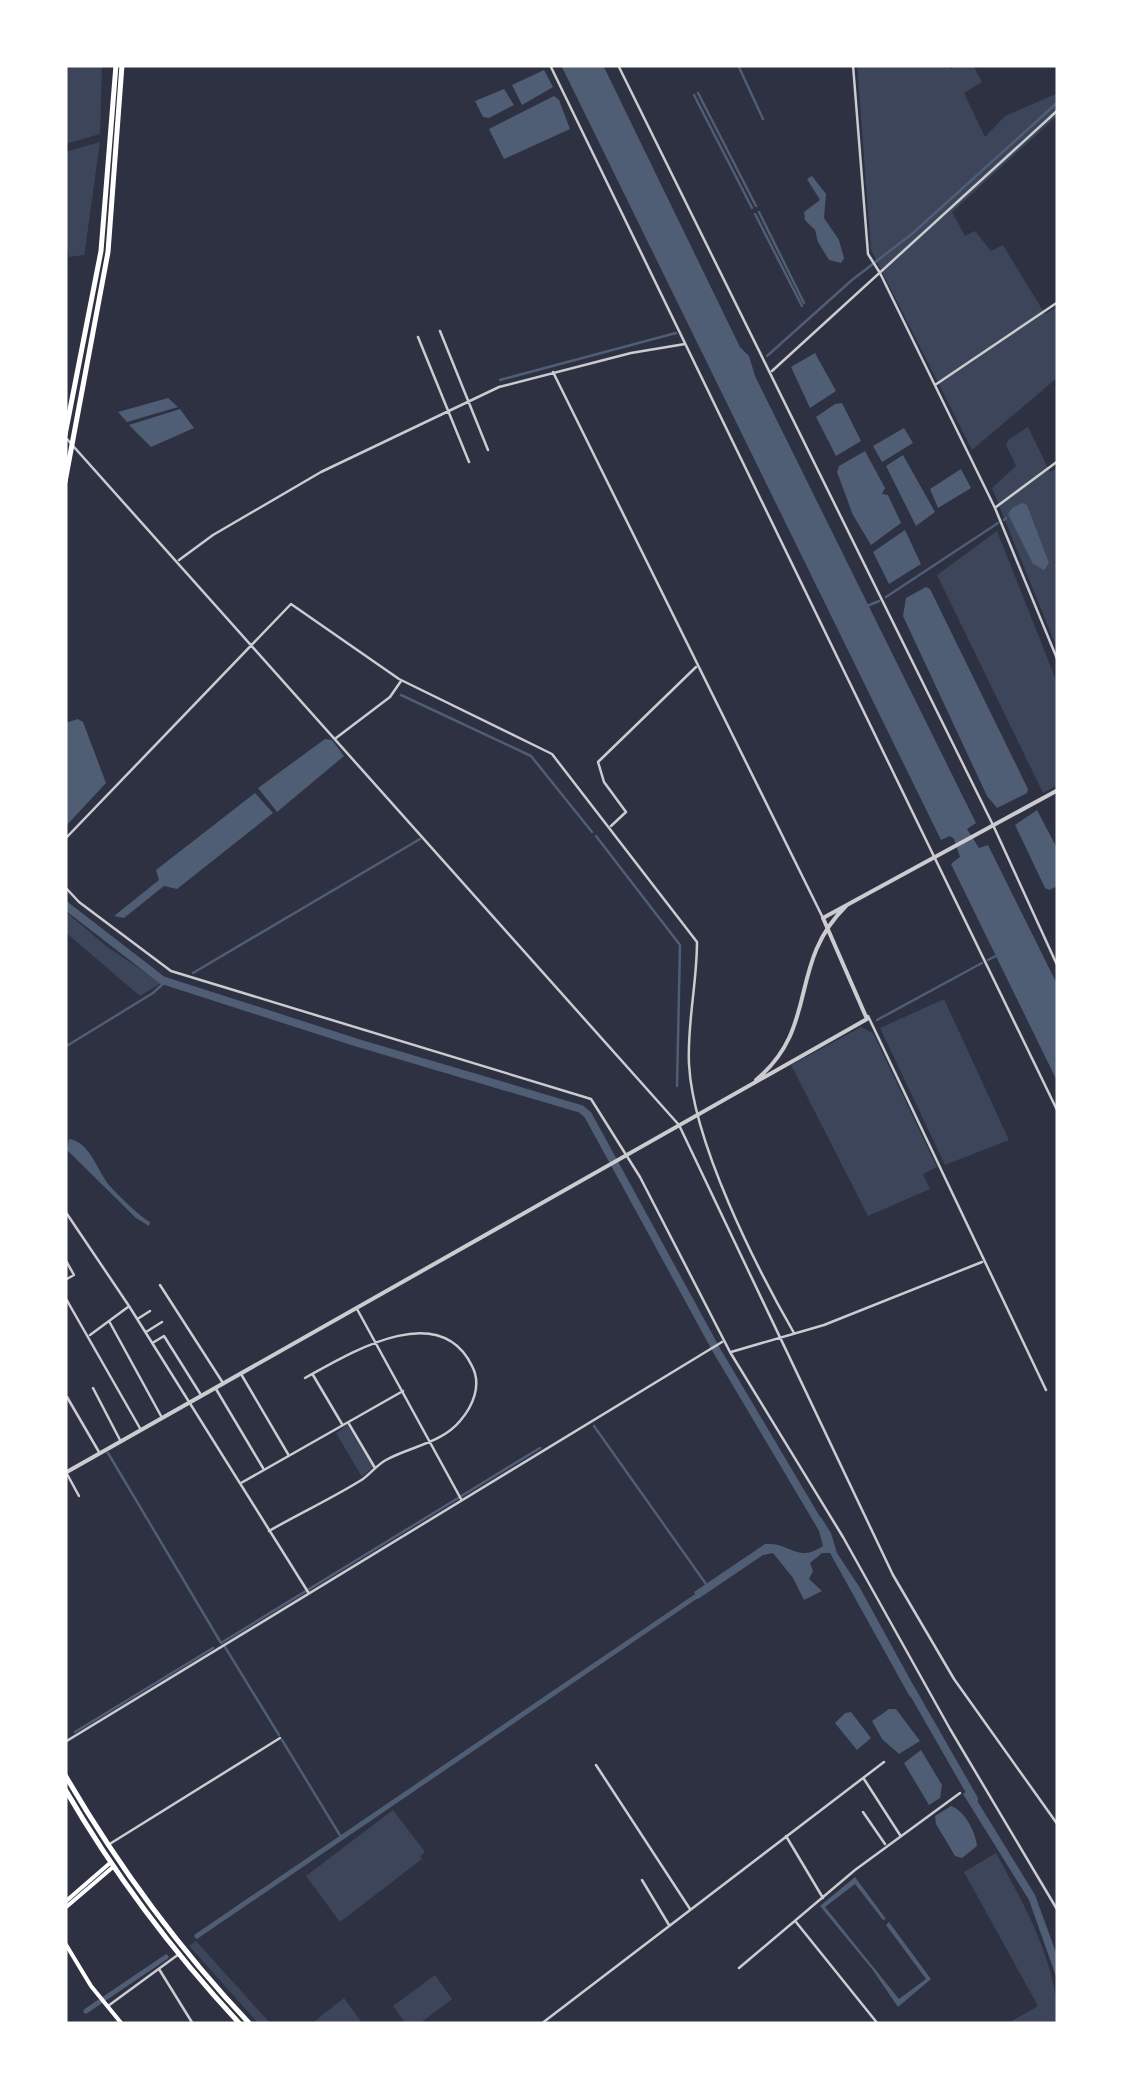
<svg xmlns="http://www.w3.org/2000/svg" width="1123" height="2089" viewBox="0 0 1123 2089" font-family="Ubuntu,sans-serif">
	<rect width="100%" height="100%" fill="#2d3142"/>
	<path fill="#3c4559" d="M65,65H102L100,134L65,144Z
		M857,65H949L951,69L957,65H973L982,82L964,93L985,137L1005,116L1058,93V115L952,212L965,236L975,231L991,251L1003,245L1045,314L1055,308L1058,312V377L972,450L871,250Z
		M100,142L85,250L84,255L69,257L65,238V152Z
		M1028,427L1050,472L1058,467V651L992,488L1016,466L1006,445L1008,440Z
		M997,531L1058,685V785L1043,793L937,575Z
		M65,911L106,946L161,983L140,996L65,932Z
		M944,999L1009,1140L945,1165L880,1028Z
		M861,1027L873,1033L937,1167L923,1174L930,1189L868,1216L791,1065Z
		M347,1425L373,1467L362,1477L336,1433Z
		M393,1810L425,1852L420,1856L422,1859L340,1922L306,1876Z
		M996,1853C1025,1906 1058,1965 1058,2024H1006L1038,2006L964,1872Z
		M196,1941L271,2024H259L189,1946Z
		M435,1975L452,1999L419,2024H406L393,2006Z
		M344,1998L363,2024H311Z"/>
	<path fill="#4f5d75" d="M561,65H603L740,347L749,356L755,376L976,823L967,829L979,848L988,845L1058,986V1083L951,864L960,857L954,839L950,836L941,840Z
		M544,70L553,87L522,105L512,85Z
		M504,89L514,105L489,118L483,117L475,101Z
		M554,96L559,100L570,129L504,159L489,129Z
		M812,176L826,194L824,218L839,240L844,258L841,263L829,260L818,242L815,230L805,220L804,212L820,200L807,179Z
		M815,353L836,391L810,408L791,367Z
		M168,398L178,407L127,422L118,412Z
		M842,403L861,441L836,456L816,417L835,404Z
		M180,409L194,428L151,447L129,425Z
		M904,428L913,443L882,462L873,446Z
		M865,451L885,488L882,494L888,495L901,523L871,545L853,515L837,472L839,466Z
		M903,455L935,512L916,526L886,466Z
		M961,469L971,488L938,508L930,489Z
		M1022,503L1027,505L1049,563L1044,570L1033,564L1008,514L1012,508Z
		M905,530L921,564L889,584L873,552Z
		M926,587L930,589L1028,789L1027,793L997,808L987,796L903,616L906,598Z
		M78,719L83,722L106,783L65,827V723Z
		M325,739L332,740L344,756L277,812L258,788Z
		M255,793L273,813L177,889L164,886L124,918L114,916L159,880L156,870Z
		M1037,810L1058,850V886L1049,890L1045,888L1015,825Z
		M69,1139C90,1142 97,1170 109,1185C118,1195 139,1216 150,1222L149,1226L136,1218L67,1150Z
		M821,1517L831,1533L837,1553L860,1588L917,1692L910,1697L830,1553H822L810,1563L813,1571L809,1579L822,1591L804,1600L793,1578L773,1553L763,1555L698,1599L694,1592L765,1544C791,1542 796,1564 823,1546L816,1520Z
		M889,1709H896L920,1741L899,1754L882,1739L872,1721Z
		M851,1712L871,1738L857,1750L835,1723L845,1713Z
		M921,1750L942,1785L940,1798L929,1805L904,1763Z
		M970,1789L1035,1895L1058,1958V1982L1029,1900L963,1794Z
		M951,1806C964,1810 976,1832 977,1846L962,1858L955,1856L936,1824L935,1816Z
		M855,1877L886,1919L883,1920L855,1884L825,1907L899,1999L926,1979L886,1925L889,1922L931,1979L898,2007L872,1969L820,1906Z"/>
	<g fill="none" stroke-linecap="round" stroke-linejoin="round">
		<path stroke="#4f5d75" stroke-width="2.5" d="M738,65L763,119
			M698,93L756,206
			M694,95L752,208
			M759,212L804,303
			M755,214L802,306
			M767,356L852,280L913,233L1058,102
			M500,380L676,333
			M1004,520L1006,518
			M886,597L998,523
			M867,606L879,601
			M401,695L531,756L592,832
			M596,836L680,945L677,1086
			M988,960L1000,954
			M193,973L420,839
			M877,1020L982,963
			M65,1047L153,993L166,981
			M594,1426L706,1584
			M108,1453L221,1643L540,1448
			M225,1647L279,1735
			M75,1732L213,1648
			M282,1740L341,1837"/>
		<path stroke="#4f5d75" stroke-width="5" d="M197,1936L701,1593
			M86,2011L166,1957"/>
		<path stroke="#4f5d75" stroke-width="8" d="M65,905L162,980L358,1043L581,1109L588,1115L717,1351L822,1528
			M911,1689L974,1799"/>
		<path stroke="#caccd0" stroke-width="2.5" d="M550,65L1058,1112
			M618,65L993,825L1058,967
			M853,65L868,254L880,273L995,508L1058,661
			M440,331L488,450
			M418,337L469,462
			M772,371L1058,110
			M553,372L823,918
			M935,385L1058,302
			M66,438L679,1125L893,1575L954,1679L1058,1825
			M996,507L1058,461
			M179,560L213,535L321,472L499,387L631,353L685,344
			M336,738L390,697L401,681
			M611,826L626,812L604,782L598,762L696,667
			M65,839L291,604L399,679L552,754L697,942C697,983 687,1024 689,1064C693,1142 755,1265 794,1333
			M65,887L79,902L171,971L591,1099L640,1177L730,1352L843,1537L950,1729L1058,1911
			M868,1016L1046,1390
			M65,1211L129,1306L308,1592
			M65,1259L74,1275L65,1280
			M160,1285L223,1383
			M65,1297L141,1430
			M357,1309L461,1499
			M139,1318L150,1311
			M109,1321L161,1416
			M146,1332L162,1322
			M90,1335L128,1307
			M154,1342L164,1336L201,1395
			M731,1352L824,1325L982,1262
			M241,1374L288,1454
			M313,1375L342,1424
			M65,1386V1398
			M93,1388L120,1440
			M216,1389L263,1468
			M67,1397L99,1452
			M349,1424L375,1468
			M67,1474L79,1496
			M241,1483L403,1391
			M269,1531C300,1513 333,1498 363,1479C371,1473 377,1465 386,1460C409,1447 442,1443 460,1421C473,1406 482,1385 472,1366C439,1298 350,1353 305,1378
			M65,1742L722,1342
			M596,1765L690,1909
			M864,1779L900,1835
			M863,1812L885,1844
			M786,1836L823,1898
			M108,1845L280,1738
			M642,1880L669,1925
			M796,1922L878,2024
			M739,1968L855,1870L960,1793
			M159,1969L193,2024
			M108,2006L179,1954
			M541,2024L884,1762"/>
		<path stroke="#caccd0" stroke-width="4" d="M756,1080C820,1027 787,964 846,906
			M65,1473L867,1019L823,918L1058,790"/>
		<path stroke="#fff" stroke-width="4" d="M65,1902L110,1863
			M65,1908L113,1867
			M65,1943L91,1986L122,2024"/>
		<path stroke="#fff" stroke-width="5" d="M65,435L101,251L116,65
			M65,482L108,252L122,65
			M65,1775C118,1866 178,1948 250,2024
			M65,1789C114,1874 173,1952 240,2024"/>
	</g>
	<rect width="1123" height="2089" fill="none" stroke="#ffffff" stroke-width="135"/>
</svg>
